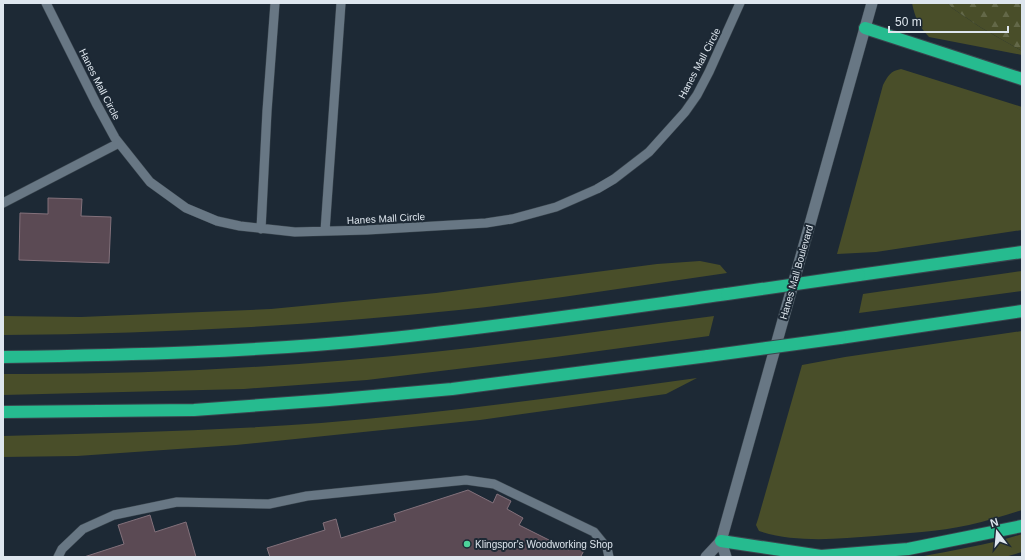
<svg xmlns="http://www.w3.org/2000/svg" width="1025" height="560" viewBox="0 0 1025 560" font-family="Arial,sans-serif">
	<defs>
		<pattern id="forest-firs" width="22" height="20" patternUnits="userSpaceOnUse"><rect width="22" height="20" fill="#494e29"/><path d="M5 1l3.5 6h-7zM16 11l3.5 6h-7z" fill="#636848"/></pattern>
	</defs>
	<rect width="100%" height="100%" fill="#1d2935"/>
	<path fill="#494e29" d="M912,3H948L952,8L980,27L1022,51V55L929,37C919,26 915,18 912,3Z
		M901,69L1022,107V230L876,252L837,254L883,85C888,76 890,71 901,69Z
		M700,261L720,265L727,273C638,286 549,300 459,310C307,326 155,334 3,335V316L81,317L271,309L436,293L657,264Z
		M1022,271V291L859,313L863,294Z
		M714,316L709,336L555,357L367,380L244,389L3,395V374C147,375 290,367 433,352C527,342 621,328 714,316Z
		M1022,331V510C1005,515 987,521 969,525C938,532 906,533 875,536C837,539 796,543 759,531L756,525L758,519L802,365L845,357Z
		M697,378L666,394L480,420L236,445L77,456L3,457V436C109,433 215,431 321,423C447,413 572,395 697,378Z
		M1022,534V552L1005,557H919C954,550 989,545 1022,534Z"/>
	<path fill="url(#forest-firs)" d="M948,3H1022V51L980,27L952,8Z"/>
	<path fill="#5b4a54" stroke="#83717b" d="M48,198L82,199L81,216L111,217L109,263L19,260L20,213L48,214Z
		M468,490L493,503L497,494L511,501L507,509L523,518L519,525L569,550L572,545L578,548L581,542L587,545L581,556L584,557H270L267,548L325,530L323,523L336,519L341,538L396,521L394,514Z
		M150,515L155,532L186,522L196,557H84L124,544L118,525Z"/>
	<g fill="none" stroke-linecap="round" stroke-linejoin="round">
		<defs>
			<path id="service" d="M46,3L96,103L115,138L150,182L186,208L217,221L240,226L295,232L367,230L486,223L512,219L556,207L597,189L614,179L649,152L685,112L697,95L709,72L740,3
				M3,203L119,143
				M261,229L267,111L275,3
				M325,231L341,3
				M58,557L62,549L83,529L114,515L177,502L269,504L307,496L466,480L494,484L594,532L607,548L609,557"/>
			<path id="secondary" d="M721,541L726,557
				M706,557L721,541L872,3"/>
			<path id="motorway" d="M865,28L1022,79
				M859,275L1022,252
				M840,338L1022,311
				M3,357C130,355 256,352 382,339C498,327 612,310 727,294
				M3,412L194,410L329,400L452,389L708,356
				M721,541L821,556L908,549L1022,526"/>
		</defs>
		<use href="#service" stroke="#3a454e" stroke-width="10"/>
		<use href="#secondary" stroke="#3a454e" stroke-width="12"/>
		<use href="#motorway" stroke="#3a454e" stroke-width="14"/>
		<use href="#service" stroke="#687784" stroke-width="9"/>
		<use href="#secondary" stroke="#687784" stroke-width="11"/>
		<use href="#motorway" stroke="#26bb8f" stroke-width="12"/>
		<defs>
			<path id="motorway-bridge" d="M727,294L859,275
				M708,356L840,338"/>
		</defs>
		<use href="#motorway-bridge" stroke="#3a454e" stroke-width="14" stroke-linecap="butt"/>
		<use href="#motorway-bridge" stroke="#26bb8f" stroke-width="12"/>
	</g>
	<circle fill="#4dd39a" stroke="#1d2935" stroke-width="1.5" cx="467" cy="544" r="4"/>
	<g text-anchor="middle" stroke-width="4" stroke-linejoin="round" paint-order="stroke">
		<g font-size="10" fill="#dee6ee" stroke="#1d2935">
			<text transform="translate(699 63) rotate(-62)" y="4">Hanes Mall Circle</text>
			<text transform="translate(100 84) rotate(63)" y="4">Hanes Mall Circle</text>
			<text transform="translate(386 218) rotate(-3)" y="4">Hanes Mall Circle</text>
			<text transform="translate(796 272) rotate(-74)" y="4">Hanes Mall Boulevard</text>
		</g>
		<g font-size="10" fill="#dee6ee" stroke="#1d2935" text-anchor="start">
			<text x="475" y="548">Klingspor's Woodworking Shop</text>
		</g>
	</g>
	<rect width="1025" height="560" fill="none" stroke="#dee6ee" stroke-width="8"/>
	<g transform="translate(997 532) rotate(344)" stroke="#1d2935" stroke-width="3" paint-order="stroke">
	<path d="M0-3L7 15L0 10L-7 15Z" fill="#dee6ee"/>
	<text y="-6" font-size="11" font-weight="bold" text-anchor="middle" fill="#dee6ee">N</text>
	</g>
	<path d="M889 26v6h119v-6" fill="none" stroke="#dee6ee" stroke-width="2"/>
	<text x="895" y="26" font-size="12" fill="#dee6ee" stroke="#1d2935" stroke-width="3" paint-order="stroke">50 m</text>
</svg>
